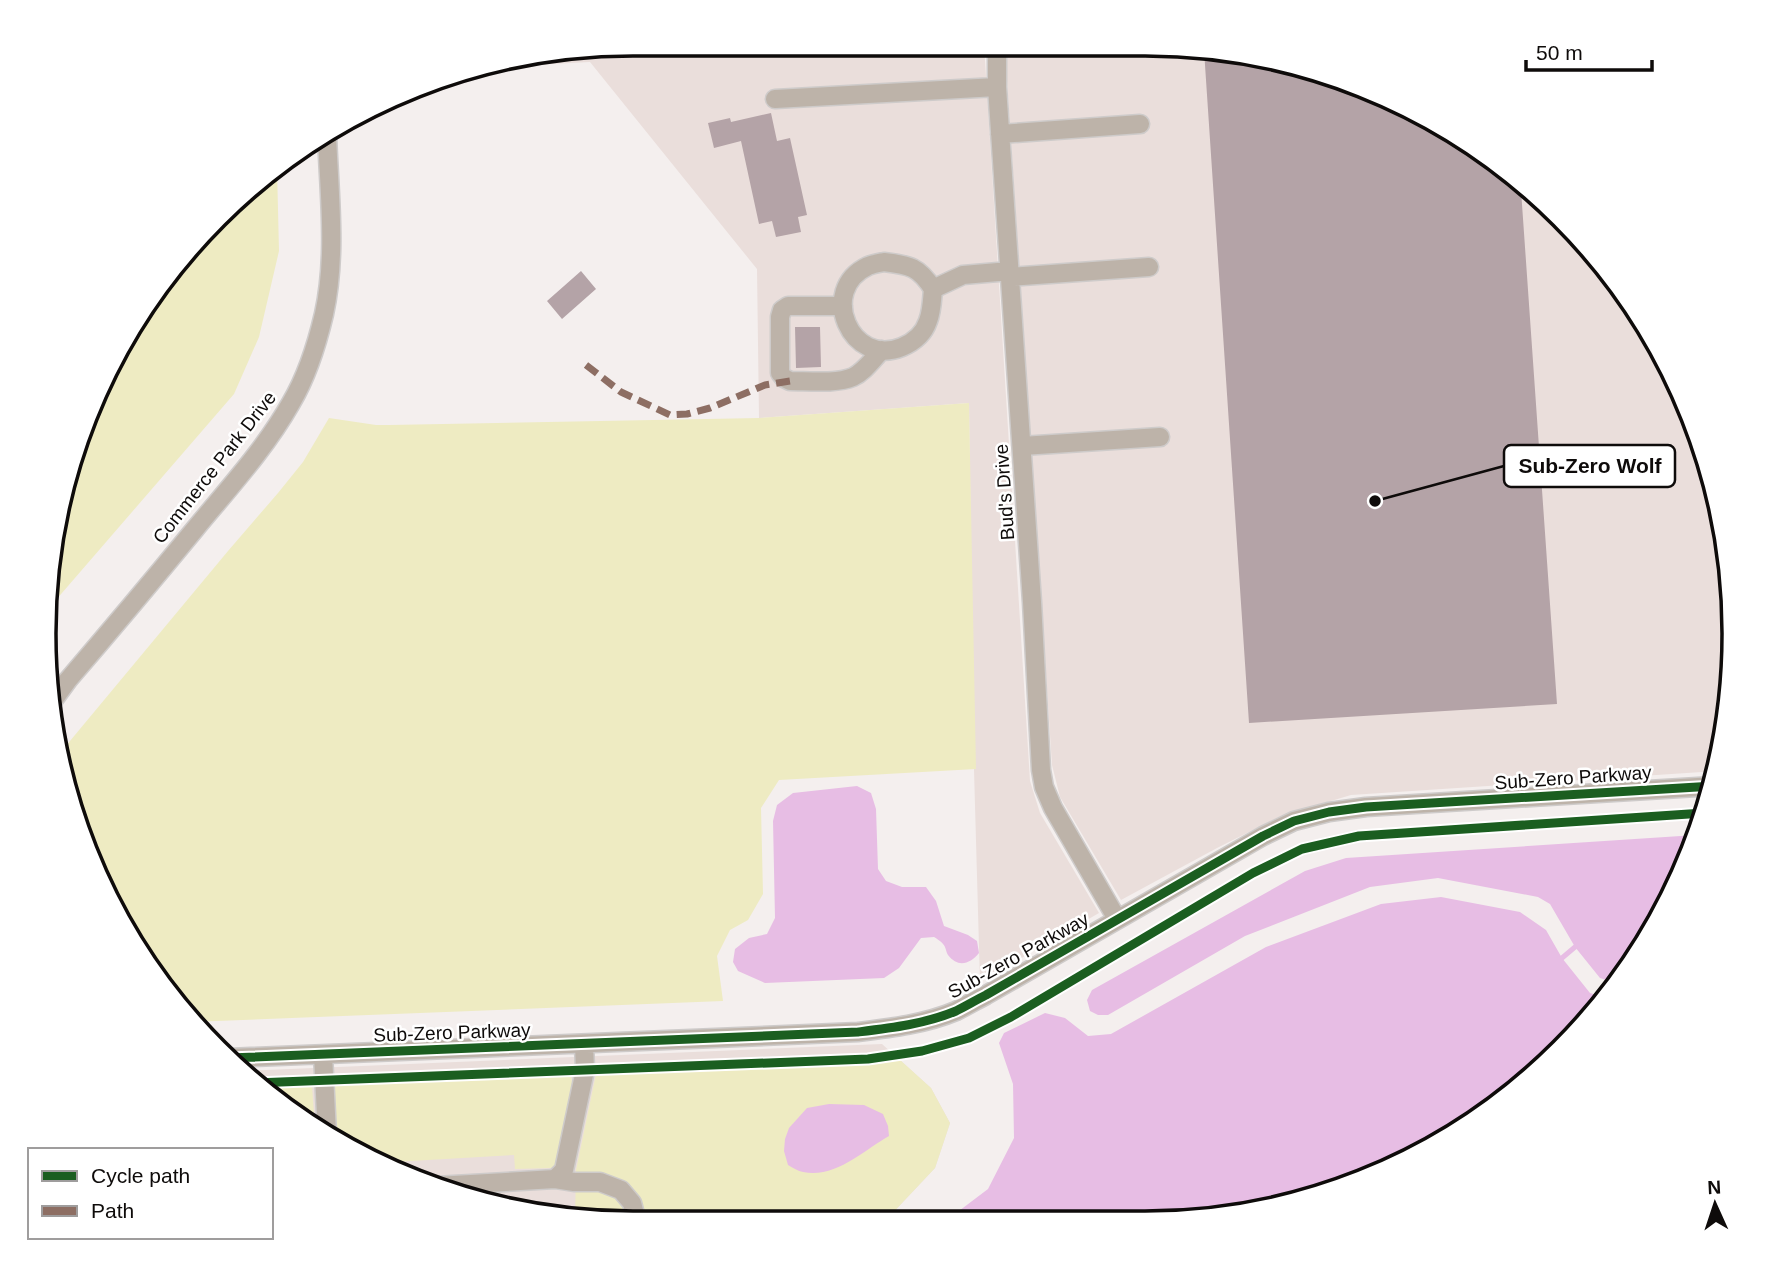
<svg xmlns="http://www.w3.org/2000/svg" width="1778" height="1267" viewBox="0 0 1778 1267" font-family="Helvetica,sans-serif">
	<rect width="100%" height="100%" fill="#f4efee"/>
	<path fill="#eadedb" d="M634,44H984L1030,781L1040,813L1099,913L980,982L974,770L969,403L759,418L757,269L590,62L472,68L480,64Z
		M1007,44H1145L1260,55L1440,123L1588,245L1655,339L1703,444L1729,557L1733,672L1717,771L1351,795L1281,816L1217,848L1121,900L1060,797L1052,765L1006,65Z
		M882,1044L931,1088L950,1123L935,1168L886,1220L595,1222L481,1203L372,1162L274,1101L242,1071Z"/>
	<path fill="#eeebc2" d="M277,168L279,251L259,337L234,394L49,608V556L104,373L190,245Z
		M969,403L976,769L779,780L761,808L763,894L748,920L730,930L717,956L723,1001L190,1022L89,860L60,753L228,551L278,493L303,462L329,418L376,425H389L759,418Z
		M899,1059L931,1088L950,1123L935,1168L886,1220L595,1222L575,1219L576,1170L596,1074L867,1063Z
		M571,1076L572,1083L558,1162L552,1168L515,1169L514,1155L376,1163L336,1140L333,1084Z
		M312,1086L315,1127L274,1101L260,1088Z"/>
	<path fill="#e7bde4" d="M857,786L871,793L876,809L878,869L886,881L902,887H926L936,901L944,926L968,935L977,941L979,953C970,964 958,968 948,955C946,952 946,947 943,944C942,942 936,938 934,937L921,938L899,968L884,978L765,983L738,971L733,962L735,949L749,938L767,934L775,918L773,821L777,805L793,793Z
		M1696,835L1673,895L1618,984L1600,978L1575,947L1550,904L1538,897L1438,878L1370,887L1245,936L1108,1015H1098L1090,1011L1087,1000L1092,990L1305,871L1346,858Z
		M1441,897L1520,912L1546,930L1562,958L1590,993L1607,998L1533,1077L1405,1163L1222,1218L947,1220L988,1189L1014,1138L1013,1084L999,1043L1004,1033L1045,1013L1065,1018L1088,1036L1111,1034L1266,947L1381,904Z
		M829,1104L864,1105L883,1114L888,1126L889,1136C864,1150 835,1179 803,1172C798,1171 793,1168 788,1165L784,1151L785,1139L789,1128L807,1108Z"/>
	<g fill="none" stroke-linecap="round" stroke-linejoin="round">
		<path stroke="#e7bde4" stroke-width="5" d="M1562,958L1575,947"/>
	</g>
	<path fill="#b4a3a7" d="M1204,50L1260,55L1440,123L1521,190L1557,704L1249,723Z
		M771,113L777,141L790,138L807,215L798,217L801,232L776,237L772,221L759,224L741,141L714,148L708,123L730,118L731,122Z
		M581,271L596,289L562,319L547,301Z
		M795,327H820L821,367L796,368Z"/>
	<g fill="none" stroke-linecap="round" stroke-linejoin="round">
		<defs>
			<path id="minor" d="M997,44V87L1032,602L1041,770L1044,787L1053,808L1117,919
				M775,99L997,87
				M1000,134L1140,124
				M884,262C910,265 919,267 933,289C932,299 932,311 928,321C924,333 914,342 902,347C851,368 817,290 868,266C873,264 879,263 884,262Z
				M1010,277L1149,267
				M933,289L963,275L1010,271
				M843,306H788L782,310L780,317V373L784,378L790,381C808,381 837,384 853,377C864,372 873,359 882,350
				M1022,446L1160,437
				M49,706L68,680C111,630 153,580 195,529C228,489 265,449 291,403C307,376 317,344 324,314C337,255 329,193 327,134
				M323,1055L327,1134
				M229,1058L858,1032C891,1028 925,1024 956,1011C966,1006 976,1000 986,995L1263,836L1294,821L1329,812L1366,807L1714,786
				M555,1179L574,1182H600L621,1190L632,1203L637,1222
				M436,1186L555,1179L564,1170L585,1070L584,1044"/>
		</defs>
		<use href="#minor" stroke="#cecbca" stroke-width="21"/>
		<use href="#minor" stroke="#bdb3a9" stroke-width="18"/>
		<path stroke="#8d6e63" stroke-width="7" stroke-dasharray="14 7" stroke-linecap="butt" d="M586,365L621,392L670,415L687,414L710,408L765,385L790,381"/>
		<defs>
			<path id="cycleway" d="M229,1058L858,1032C891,1028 925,1024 956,1011C966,1006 976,1000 986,995L1263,836L1294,821L1329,812L1366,807L1714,786
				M255,1083L868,1059L922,1051L969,1038L1011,1017L1253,873L1302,849L1359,836L1704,813"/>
		</defs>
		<use href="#cycleway" stroke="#fff" stroke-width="13"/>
		<use href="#cycleway" stroke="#1b5e20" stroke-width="9"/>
	</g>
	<g text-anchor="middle" stroke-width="5" stroke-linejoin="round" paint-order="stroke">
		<g font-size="19" fill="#0e0b0a" stroke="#fff">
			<text transform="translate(214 467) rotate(-52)" y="7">Commerce Park Drive</text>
			<text transform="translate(1004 492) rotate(-94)" y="7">Bud's Drive</text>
			<text transform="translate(1573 777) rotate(-4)" y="7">Sub-Zero Parkway</text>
			<text transform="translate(1018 955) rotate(-29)" y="7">Sub-Zero Parkway</text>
			<text transform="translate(452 1032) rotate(-2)" y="7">Sub-Zero Parkway</text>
		</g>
	</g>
	<path d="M0 0H1778V1267H0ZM633 56H1145A577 577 0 0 1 1722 633V634A577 577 0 0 1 1145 1211H633A577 577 0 0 1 56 634V633A577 577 0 0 1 633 56Z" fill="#fff" fill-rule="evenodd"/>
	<path fill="none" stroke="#0e0b0a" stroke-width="3.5" d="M633 56H1145A577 577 0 0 1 1722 633V634A577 577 0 0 1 1145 1211H633A577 577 0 0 1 56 634V633A577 577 0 0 1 633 56Z"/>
	<path fill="none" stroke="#0e0b0a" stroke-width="2.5" d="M1375 501L1504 466"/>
	<circle fill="#0e0b0a" stroke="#fff" stroke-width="2.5" cx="1375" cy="501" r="7"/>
	<rect fill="#fff" stroke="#0e0b0a" stroke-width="2.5" x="1504" y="445" width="171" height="42" rx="7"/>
	<g font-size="21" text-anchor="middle" font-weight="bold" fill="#0e0b0a">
		<text x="1590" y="473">Sub-Zero Wolf</text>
	</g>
	<rect x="28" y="1148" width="245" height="91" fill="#ffffff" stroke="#9f9d9d" stroke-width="2"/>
	<rect x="42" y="1171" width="35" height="10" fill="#1b5e20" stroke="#9f9d9d" stroke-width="2"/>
	<text x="91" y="1183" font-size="21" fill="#0e0b0a">Cycle path</text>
	<rect x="42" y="1206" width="35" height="10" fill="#8d6e63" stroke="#9f9d9d" stroke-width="2"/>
	<text x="91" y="1218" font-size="21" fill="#0e0b0a">Path</text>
	<g transform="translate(1715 1204) rotate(357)" stroke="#ffffff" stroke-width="5" paint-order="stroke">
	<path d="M0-5L12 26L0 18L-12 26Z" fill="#0e0b0a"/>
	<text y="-10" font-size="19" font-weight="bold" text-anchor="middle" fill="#0e0b0a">N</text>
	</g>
	<path d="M1526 60v10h126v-10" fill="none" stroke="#0e0b0a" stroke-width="3.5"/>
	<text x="1536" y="60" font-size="21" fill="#0e0b0a" stroke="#ffffff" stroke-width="5" paint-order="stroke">50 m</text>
</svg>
